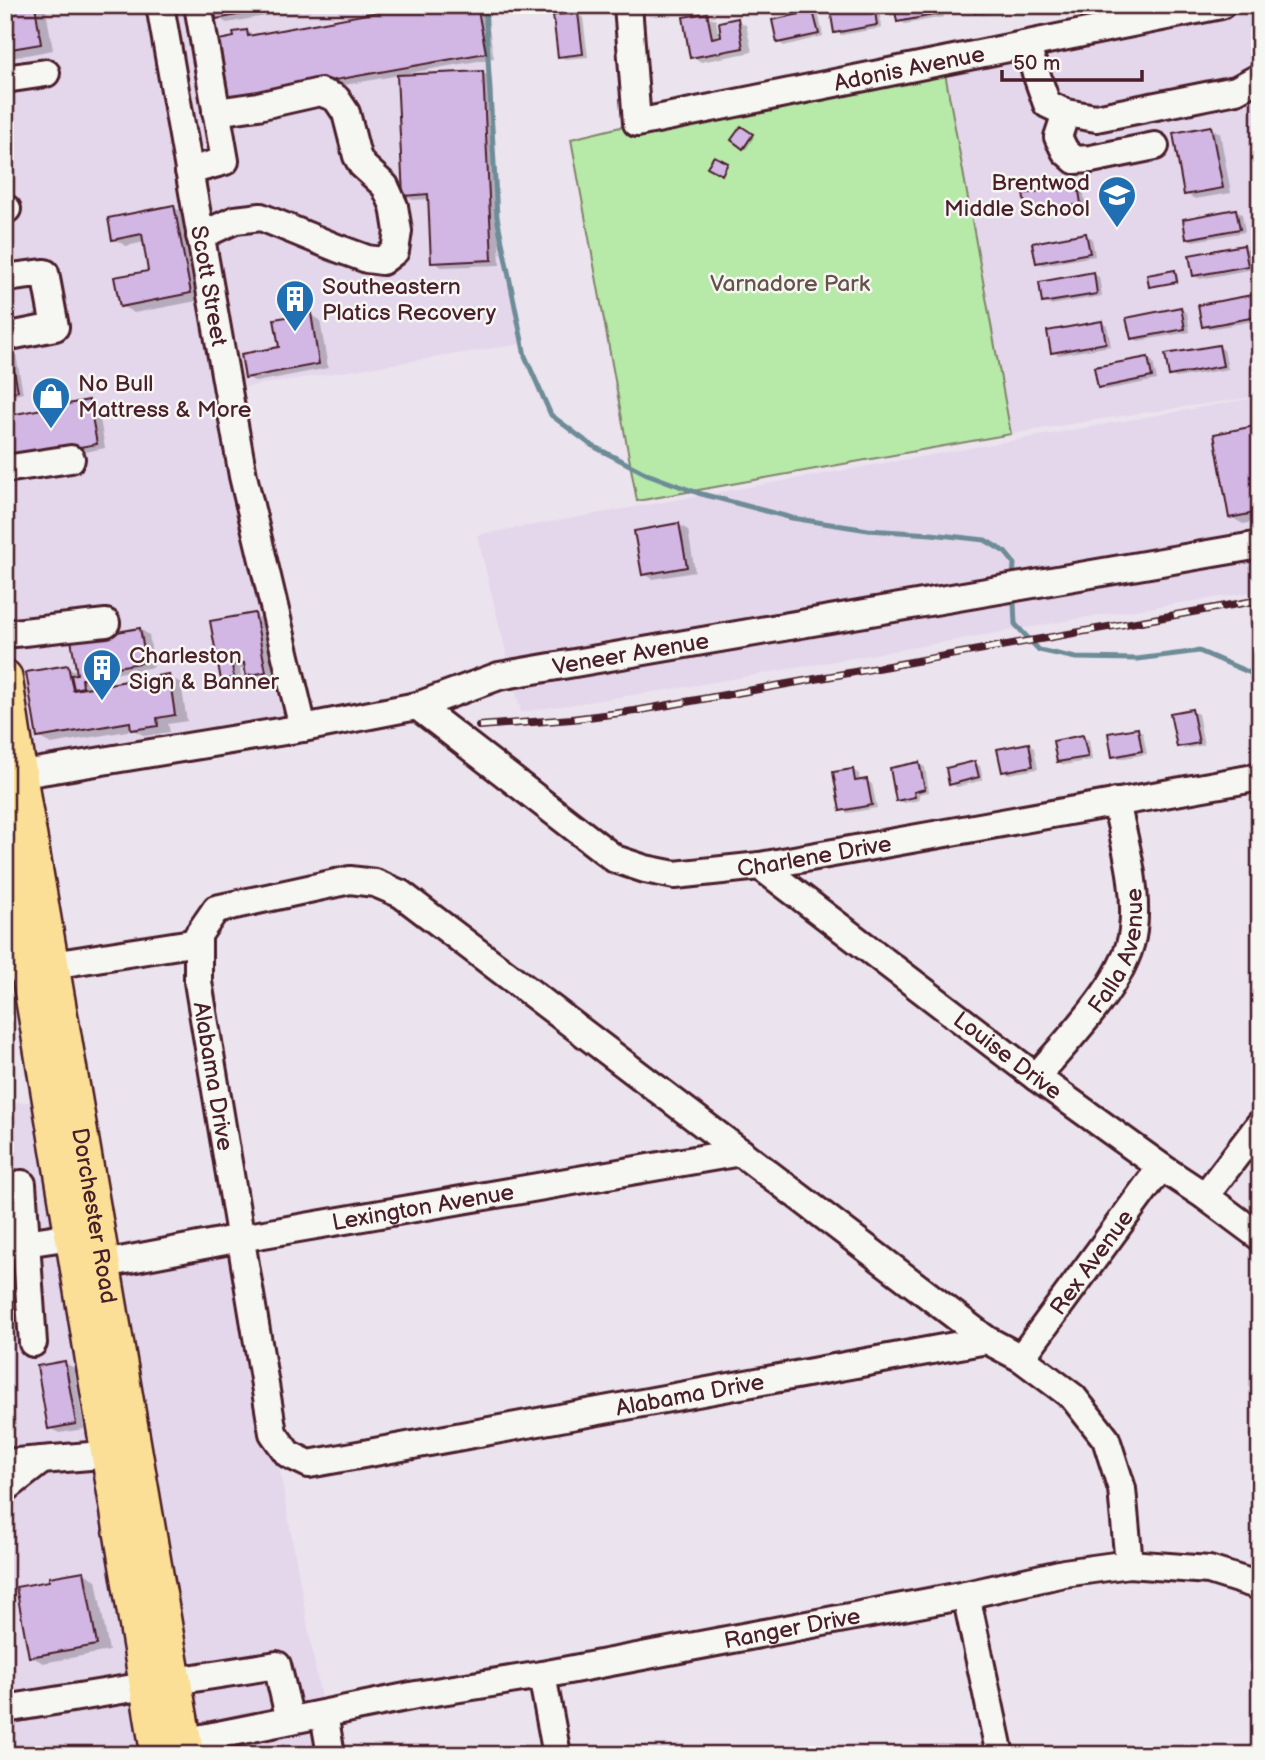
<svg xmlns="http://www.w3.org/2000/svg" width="1265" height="1760" viewBox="0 0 1265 1760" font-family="'Balsamiq Sans',sans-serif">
	<rect width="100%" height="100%" fill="#ebe3ee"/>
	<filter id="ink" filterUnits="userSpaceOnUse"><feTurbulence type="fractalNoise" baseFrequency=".0143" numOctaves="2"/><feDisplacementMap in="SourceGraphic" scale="14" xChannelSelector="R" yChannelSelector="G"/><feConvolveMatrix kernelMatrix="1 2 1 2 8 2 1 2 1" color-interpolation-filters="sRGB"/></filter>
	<g filter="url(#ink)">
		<path fill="#e4d6eb" d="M5,5H485L497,217L522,344L225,390L303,728L36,773L5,594Z
			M1221,5H1260V396L1100,419L1011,434L943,62Z
			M1260,397V591L1100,615L685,687L521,712L477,535Z
			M36,1101L145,1755H5V1104Z
			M241,1238L273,1433L331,1755H199L117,1262Z"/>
		<path fill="#b7e9a9" stroke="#80846a" stroke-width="2" d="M943,62L1011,434L637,501L571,139L637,123Z"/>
		<path fill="#0003" d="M5,5H45L53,50L5,59Z
			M216,5H323L227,23L218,18Z
			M390,5H485L494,58L404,74V76L483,73L492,78L500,265L442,267L433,262L430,199L413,200L404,195L399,75L240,104L236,39L246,31L255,36L391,11Z
			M849,5H878L882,28L841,35L836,32Z
			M896,5H942L944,17L905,24L899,21Z
			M956,5H1003L1004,11L982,15L976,12V9L962,12L957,9Z
			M813,12L819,16L823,36L784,46L778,42Z
			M578,14L583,18L588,57L565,59L559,56Z
			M707,15L716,20L719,38L737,20L746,25L752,52L701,62L692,56Z
			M742,128L754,137L746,149L734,140Z
			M1211,128L1220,133L1231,193L1195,199L1186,194Z
			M1077,186L1083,189L1086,207L1034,216L1028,213Z
			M173,207L186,214L202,300L134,313L122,306L151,272L145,242L126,246L114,239Z
			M1236,211L1242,214L1245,232L1193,241L1188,238Z
			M1086,235L1092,238L1095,256L1043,265L1037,262Z
			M1243,247L1249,250L1253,269L1200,279L1194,275Z
			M1175,272L1177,273L1179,282L1153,287L1150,285Z
			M1093,274L1099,277L1102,296L1050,305L1044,302Z
			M1251,297L1257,300L1260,320L1209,329L1204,326Z
			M1181,309L1187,313L1190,332L1138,341L1132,338Z
			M310,314L320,320L328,368L256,382L247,377L281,348Z
			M1101,323L1107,326L1111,346L1058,355L1053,352Z
			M1219,347L1224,350L1228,369L1176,378L1170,375Z
			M10,352L16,355L23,393L13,395L15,403L5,405V353Z
			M1148,359L1153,362L1157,380L1105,390L1099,387Z
			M88,402L98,407L105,448L24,464Z
			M1260,427V521L1243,524L1231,517Z
			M679,525L688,530L695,572L653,579L644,574Z
			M254,615L264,620L274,677L257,680L248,675L247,668L240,669L242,682L232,684L222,679Z
			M140,629L149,635L154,667L102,676L103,681L90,684L91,689L168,676L181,683L187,721L168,724L170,732L145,736L133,730L51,744L38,737L68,667L79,673Z
			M1192,711L1198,714L1204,745L1184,749L1178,746Z
			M1138,730L1143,733L1147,754L1119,759L1114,756Z
			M1083,737L1089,740L1092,760L1064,765L1058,761Z
			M1029,745L1034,748L1038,769L1009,774L1003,771Z
			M975,763L980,766L983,780L957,787L951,784Z
			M919,764L925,767L929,792L919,794L920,800L904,803L898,800Z
			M853,770L859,774L860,782L867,781L872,784L877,808L848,813L842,810Z
			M65,1363L74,1368L84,1429L59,1433L50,1428Z
			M84,1573L96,1580L109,1651L43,1663L31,1656L51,1582Z
			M5,1719L11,1755H5Z"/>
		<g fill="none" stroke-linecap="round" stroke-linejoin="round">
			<path stroke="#6d8c97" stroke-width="5" d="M485,5L497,217L525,356L551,415L591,445L647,474L698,493L792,518L868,530L931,534L985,540L1005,552L1014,563L1013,581
				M1014,603L1015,624L1039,650L1076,658L1137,659L1199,651L1260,677"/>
		</g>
		<path fill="#d2b6e4" stroke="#4a1f2b" stroke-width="2" d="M5,5H35L41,44L5,50Z
			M214,5H290L216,19Z
			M389,5H477L486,53L229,99L219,40L234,37L233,32L247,30L248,36L389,10Z
			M847,5H874L877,25L834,33L830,9Z
			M894,5H938L939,14L897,22Z
			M954,5H999V8L975,13L974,6L955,10Z
			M813,11L819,34L777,43L772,20Z
			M578,13L583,54L558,57L553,15Z
			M707,13L712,38L721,36L719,22L738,18L743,48L690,58L683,17Z
			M483,71L492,260L431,263L428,194L403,196L397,75Z
			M741,126L753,134L743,149L731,140Z
			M1211,126L1223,188L1184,195L1173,133Z
			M1258,153H1260V200L1252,154Z
			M714,156L728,163L722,175L707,167Z
			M1078,184L1081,204L1027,214L1023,194Z
			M174,205L191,293L120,307L114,277L148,271L142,234L112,240L108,218Z
			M1236,209L1240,229L1186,239L1183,219Z
			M1086,233L1090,253L1036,263L1032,243Z
			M1244,245L1248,266L1193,276L1189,255Z
			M1175,270L1177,282L1149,287L1147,275Z
			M1094,272L1097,294L1042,303L1039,282Z
			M1252,295L1256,317L1202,327L1198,305Z
			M1181,307L1185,329L1131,339L1126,318Z
			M311,313L319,364L245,378L241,354L279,347L274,319Z
			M1102,321L1106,343L1051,353L1047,331Z
			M1219,345L1223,366L1169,376L1165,354Z
			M10,350L18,391L8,393L10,401L5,402V351Z
			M1148,357L1152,377L1098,388L1094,367Z
			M89,400L97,444L13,459L5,416Z
			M1260,425V512L1229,518L1214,434Z
			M679,523L687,567L642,575L634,531Z
			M255,613L266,672L246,676L244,663L232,665L234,678L221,680L210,621Z
			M140,628L146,662L94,671L95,677L82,679L83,687L74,689L71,675L77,674L71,640Z
			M68,665L73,690L169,674L175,715L157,718L158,726L131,730L130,722L37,738L26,672Z
			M1192,709L1199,743L1177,747L1170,713Z
			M1138,728L1142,751L1112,757L1108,733Z
			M1083,735L1088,757L1057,762L1053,741Z
			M1029,743L1033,766L1002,772L997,749Z
			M975,761L979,777L949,785L946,768Z
			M919,762L925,789L914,792L915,797L896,801L890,768Z
			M853,769L855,781L867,779L872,805L840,811L833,772Z
			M65,1361L76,1424L48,1429L37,1366Z
			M84,1571L97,1645L29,1657L16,1587L49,1581V1577Z"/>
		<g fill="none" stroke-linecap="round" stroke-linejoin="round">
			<defs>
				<g id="minor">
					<path id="s1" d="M160,5L243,476L303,728"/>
					<path id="s2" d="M628,5L637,123L1221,5"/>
					<path d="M1026,45L1047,104L1066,113L1096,118L1236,90L1260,77"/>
					<path d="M5,79L46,73"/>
					<path d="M1066,113L1058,137L1065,151L1075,160L1091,159L1155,146"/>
					<path d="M189,171L225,161L198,5"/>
					<path d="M5,209H7"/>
					<path d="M200,236L235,220L261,217L337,248L367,259L382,261L395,251L398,231L394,206L385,186L362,165L357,156L346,113L336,98L320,92L258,106L216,112"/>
					<path d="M5,278L45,273L55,327L5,337"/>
					<path d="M5,469L71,459"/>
					<path d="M5,634L106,623"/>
					<path id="s3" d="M417,706L615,859L645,869L675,875L760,866L1260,777"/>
					<path id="s4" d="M5,777L303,728L417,706L499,676L1260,545"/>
					<path id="s5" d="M760,866L1036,1077L1161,1167L1205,1196L1260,1237"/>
					<path d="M52,965L198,942"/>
					<path d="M5,969L46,960"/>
					<path id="s6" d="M1036,1077C1068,1039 1128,980 1133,930C1138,887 1125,844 1116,802"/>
					<path d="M22,1184L33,1343"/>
					<path d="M1205,1196L1260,1124"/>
					<path d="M5,1246L72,1236"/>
					<path id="s7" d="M104,1264L241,1238L741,1152"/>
					<path id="s8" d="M987,1340L401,894L375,883L350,880L216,909L198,935V982L273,1433L288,1454L309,1464L987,1340L1021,1358L1073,1397L1106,1439L1122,1489L1129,1564"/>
					<path id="s9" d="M1021,1358L1161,1167"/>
					<path d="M5,1463L126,1453"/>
					<path d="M5,1489L42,1460"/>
					<path d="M966,1595L1000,1755"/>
					<path d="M542,1675L557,1755"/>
					<path d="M175,1681L277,1665L290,1720"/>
					<path d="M5,1709L146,1686"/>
					<path d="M324,1714L331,1755"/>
					<path id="s10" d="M168,1745L416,1695L542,1675L966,1595L1064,1573L1129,1564L1209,1570L1260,1586"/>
				</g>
				<g id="major">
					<path id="s11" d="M5,677L24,802L187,1755"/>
					<path d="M5,832L158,1755"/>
				</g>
			</defs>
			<use href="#minor" stroke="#4a1f2b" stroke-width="32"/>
			<use href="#major" stroke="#4a1f2b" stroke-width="38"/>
			<use href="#minor" stroke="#f6f6f2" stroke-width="26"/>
			<use href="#major" stroke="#fbdf96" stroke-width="33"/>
			<defs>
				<path id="rail" d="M479,726L572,719L635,711L1260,600"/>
			</defs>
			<use href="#rail" stroke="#4a1f2b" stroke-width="8"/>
			<use href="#rail" stroke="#f6f6f2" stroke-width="5" stroke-dasharray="16" stroke-linecap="butt"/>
		</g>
	</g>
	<defs>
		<symbol id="school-pin" viewBox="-11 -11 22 30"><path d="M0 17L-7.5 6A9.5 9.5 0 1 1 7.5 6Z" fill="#1f6fb2" stroke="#f6f6f2"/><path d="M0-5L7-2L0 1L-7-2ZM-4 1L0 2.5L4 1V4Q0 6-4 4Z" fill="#fff"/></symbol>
		<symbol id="building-pin" viewBox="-11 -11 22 30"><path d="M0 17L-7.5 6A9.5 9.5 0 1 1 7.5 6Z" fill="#1f6fb2" stroke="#f6f6f2"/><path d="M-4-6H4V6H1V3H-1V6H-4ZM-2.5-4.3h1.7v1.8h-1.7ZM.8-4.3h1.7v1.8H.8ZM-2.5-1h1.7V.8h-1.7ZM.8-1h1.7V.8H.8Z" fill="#fff"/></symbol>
		<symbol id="shop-pin" viewBox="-11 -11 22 30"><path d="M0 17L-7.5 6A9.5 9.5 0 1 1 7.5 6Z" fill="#1f6fb2" stroke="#f6f6f2"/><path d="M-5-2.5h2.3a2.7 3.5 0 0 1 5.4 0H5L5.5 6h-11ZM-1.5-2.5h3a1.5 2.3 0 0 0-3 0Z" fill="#fff"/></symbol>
	</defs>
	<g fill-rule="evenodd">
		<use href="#school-pin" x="1095" y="173" width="44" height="60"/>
		<use href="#building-pin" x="273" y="277" width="44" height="60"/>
		<use href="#shop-pin" x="29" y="374" width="44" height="60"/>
		<use href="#building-pin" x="80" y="646" width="44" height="60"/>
	</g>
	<g text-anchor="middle" stroke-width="5" stroke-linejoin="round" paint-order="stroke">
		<g font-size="23" fill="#4a1f2b" stroke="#f6f6f2">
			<text dy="8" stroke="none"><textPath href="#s2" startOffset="396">Adonis Avenue</textPath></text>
			<text dy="8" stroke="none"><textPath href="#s1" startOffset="285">Scott Street</textPath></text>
			<text dy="8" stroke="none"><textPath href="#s4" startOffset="639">Veneer Avenue</textPath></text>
			<text dy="8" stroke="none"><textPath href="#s3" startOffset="453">Charlene Drive</textPath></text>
			<text dy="8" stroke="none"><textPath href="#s6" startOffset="154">Falla Avenue</textPath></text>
			<text dy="8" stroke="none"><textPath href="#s5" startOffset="312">Louise Drive</textPath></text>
			<text dy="8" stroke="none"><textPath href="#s8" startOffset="1101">Alabama Drive</textPath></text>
			<text dy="8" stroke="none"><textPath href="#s7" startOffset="324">Lexington Avenue</textPath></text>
			<text dy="8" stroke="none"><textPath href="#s11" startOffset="546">Dorchester Road</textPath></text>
			<text dy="8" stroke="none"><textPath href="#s9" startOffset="119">Rex Avenue</textPath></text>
			<text dy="8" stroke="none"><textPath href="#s8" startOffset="1899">Alabama Drive</textPath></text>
			<text dy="8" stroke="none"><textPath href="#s10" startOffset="635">Ranger Drive</textPath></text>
		</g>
		<g font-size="23" fill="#4a1f2b" stroke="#f6f6f2" text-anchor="start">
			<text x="1090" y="190" text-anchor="end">Brentwod<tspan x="1090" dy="26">Middle School</tspan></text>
			<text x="322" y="294">Southeastern<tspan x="322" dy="26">Platics Recovery</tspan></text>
			<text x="78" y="391">No Bull<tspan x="78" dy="26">Mattress &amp; More</tspan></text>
			<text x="129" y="663">Charleston<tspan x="129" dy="26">Sign &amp; Banner</tspan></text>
		</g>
		<g font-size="23" fill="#65524a" stroke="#f6f6f2">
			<text x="790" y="291">Varnadore Park</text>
		</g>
	</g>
	<rect width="1265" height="1760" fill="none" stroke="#f6f6f2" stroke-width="28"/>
	<rect x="14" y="14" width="1237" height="1732" fill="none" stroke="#4a1f2b" stroke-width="2.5" filter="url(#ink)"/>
	<path d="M1002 70v10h140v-10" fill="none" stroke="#4a1f2b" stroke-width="3.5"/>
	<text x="1013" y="70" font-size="21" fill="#4a1f2b" stroke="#f6f6f2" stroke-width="5" paint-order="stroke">50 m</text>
</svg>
